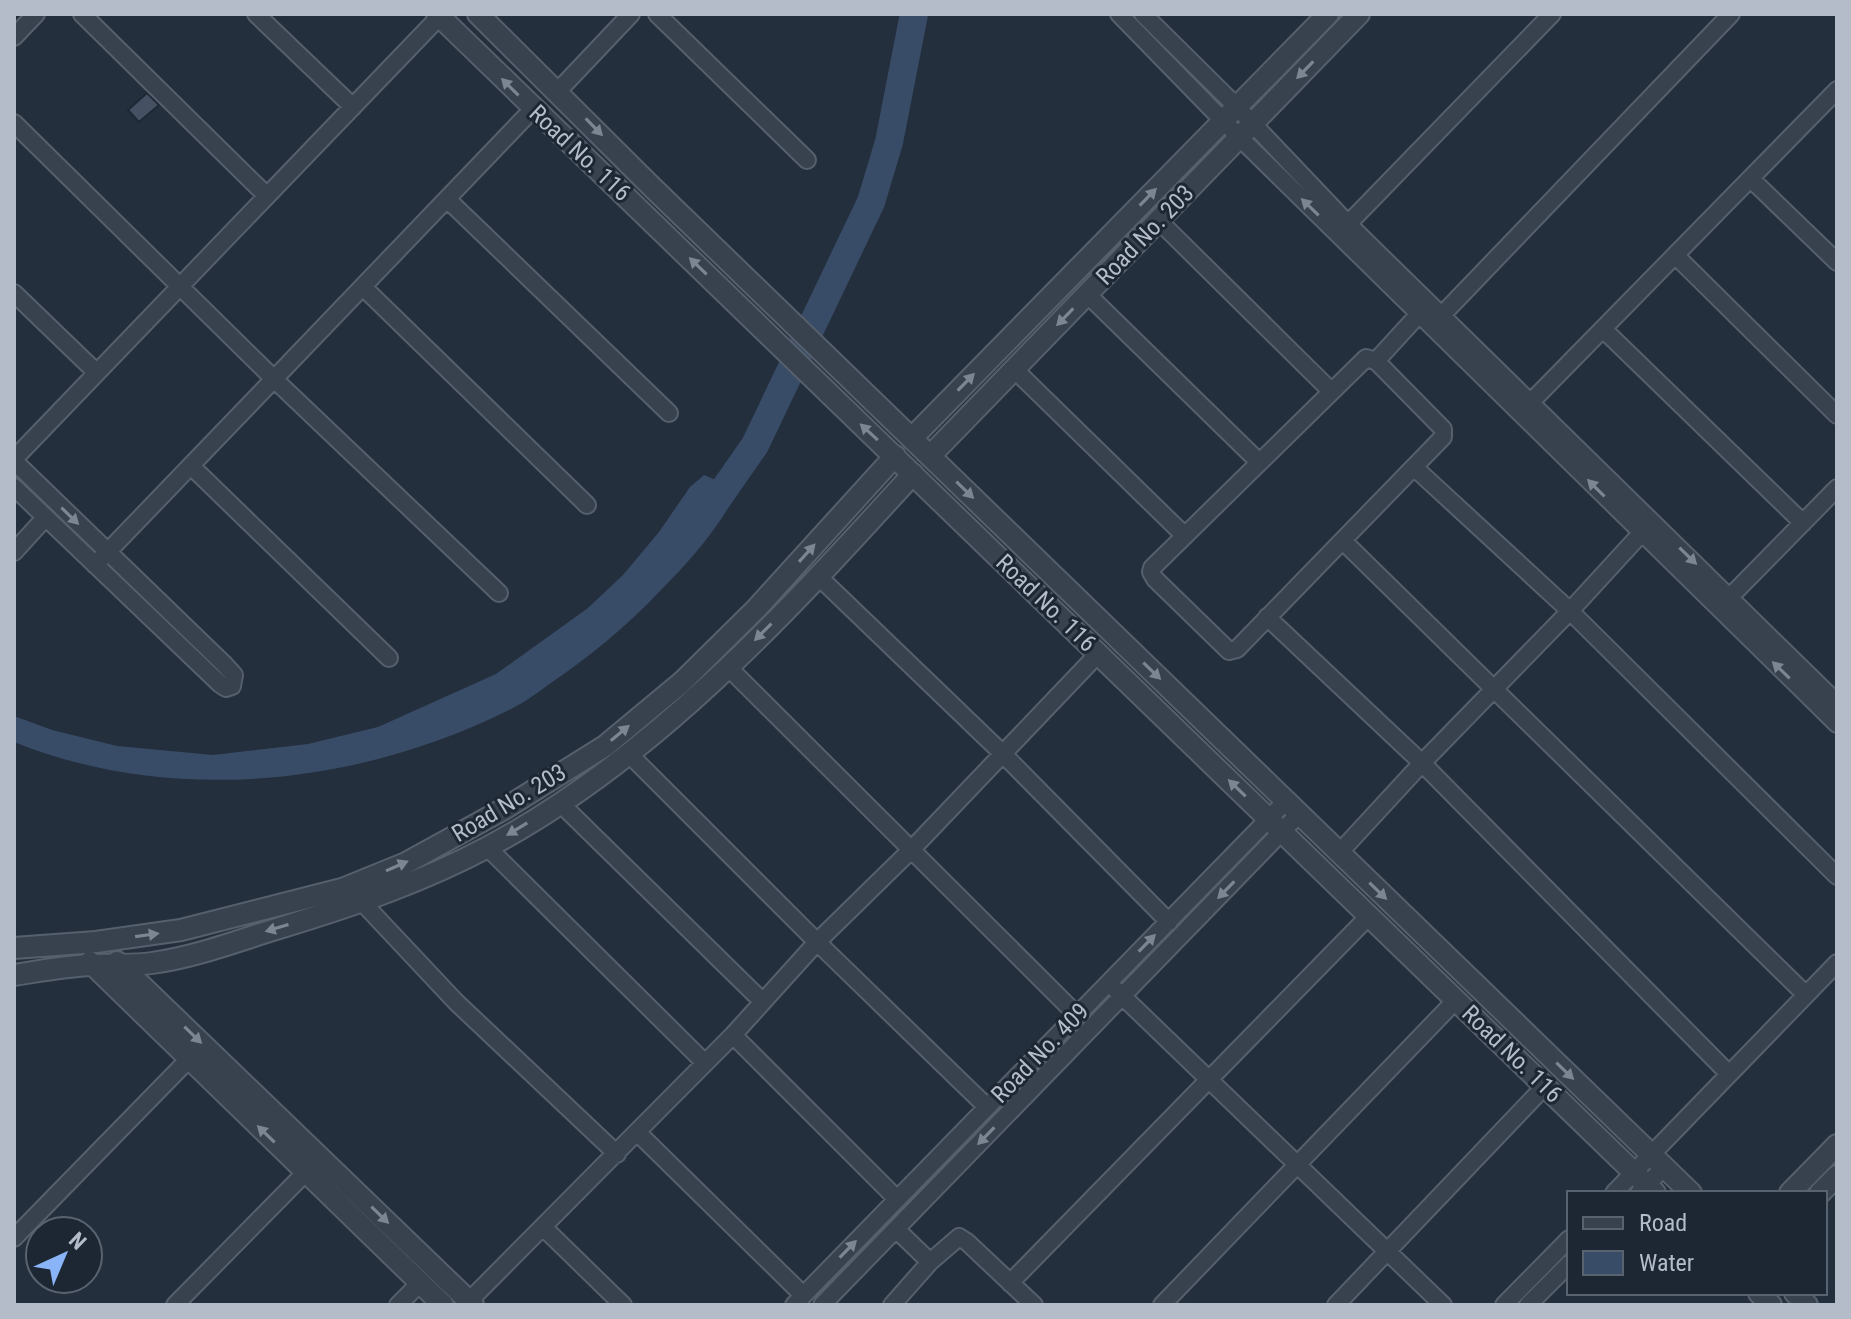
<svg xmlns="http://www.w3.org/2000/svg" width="1851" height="1319" viewBox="0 0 1851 1319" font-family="'Roboto Condensed',sans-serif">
	<rect width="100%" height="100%" fill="#242f3e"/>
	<path fill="#394c67" d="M704,475L718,481L731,503C712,536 686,565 659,592C625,628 589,657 548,685C537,693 525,702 513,708C361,785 174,806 14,742V716L52,730L117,746L213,755L308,744L378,727L496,674L588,608L623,575L659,532L690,487Z"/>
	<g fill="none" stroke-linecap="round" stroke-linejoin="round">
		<path stroke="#394c67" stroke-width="28" d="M702,521L755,445L871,202L889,142L914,14"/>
	</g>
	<path fill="#455162" stroke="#1f2835" stroke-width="2" d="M147,93L159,105L139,122L128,110Z"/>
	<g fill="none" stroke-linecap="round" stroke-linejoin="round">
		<defs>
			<path id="minor" d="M82,14L267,196
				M256,14L353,107
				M657,14L807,160
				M1119,14L1240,138L1837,724
				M1143,14L1236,106L1348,224L1837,703
				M14,37L36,14
				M558,91L631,14
				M14,123L274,379L95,565
				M1751,179L1837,262
				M447,199L669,413
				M1158,220L1331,391
				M1348,224L1552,14
				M1675,255L1837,415
				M363,287L587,505
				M14,293L97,373
				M1087,294L1259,462
				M1441,316L1731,14
				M1603,329L1803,523
				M1366,358L1376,361L1443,429V437L1237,649L1229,651L1155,579L1151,572L1152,568Z
				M1376,361L1419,314
				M1014,369L1185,536
				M1530,403L1837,90
				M14,459L442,14
				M14,461L224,664L234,675L232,686L226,688L220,684L14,487
				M191,466L389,658
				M1415,468L1570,611L1837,876
				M1343,541L1806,995
				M14,552L45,518
				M819,577L1003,754L1169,922
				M499,593L274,379L533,109
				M1723,604L1837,488
				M1267,617L1422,763L1729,1074
				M728,667L1077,1015
				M628,753L817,942L987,1107
				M560,803L763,1002
				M487,847L704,1062
				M1339,853L1422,763L1570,611L1648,526
				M362,902L456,1002L617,1154
				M1116,990L1443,1305
				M733,1035L897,1199
				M637,1132L803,1295
				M1614,1193L1837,963
				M1639,1193L1664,1167
				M543,1227L623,1305
				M896,1229L930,1262
				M14,1238L189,1059
				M1010,1283L1369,916
				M469,1301L733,1035L817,942L911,850L1098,654
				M175,1305L306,1172
				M398,1305L420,1283
				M794,1305L1286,801
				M822,1305L1299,814
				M892,1305L930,1262L959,1237L967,1242L1034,1305
				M1162,1305L1456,1000
				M1336,1305L1545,1086
				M1504,1305L1569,1239
				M1528,1305L1569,1264"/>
			<path id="tertiary" d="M437,14L1655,1193
				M478,14L653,188L1691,1193
				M912,438L1328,14
				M930,456L1359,14
				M14,948L96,942L181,930L342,889L406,863L504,809L605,746L682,682L756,609L895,456
				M90,962L443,1305
				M117,962L473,1305
				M14,975C40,971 66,966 92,965C112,964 132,966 152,963C197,957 242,939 286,926C355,905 424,881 488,847C654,759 788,611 913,474
				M1790,1193L1837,1145
				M1820,1193L1837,1176
				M1759,1293L1771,1305
				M1795,1293L1807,1305"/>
		</defs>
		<use href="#minor" stroke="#565f6c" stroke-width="20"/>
		<use href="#tertiary" stroke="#565f6c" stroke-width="24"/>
		<use href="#minor" stroke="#38414e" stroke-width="16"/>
		<use href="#tertiary" stroke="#38414e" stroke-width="20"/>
	</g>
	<defs><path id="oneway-solid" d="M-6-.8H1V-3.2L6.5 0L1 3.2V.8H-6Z" transform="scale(2)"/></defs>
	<g fill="#7c8592">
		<use href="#oneway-solid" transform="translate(1305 70) rotate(134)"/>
		<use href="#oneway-solid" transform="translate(510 87) rotate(-135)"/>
		<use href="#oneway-solid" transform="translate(594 127) rotate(46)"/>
		<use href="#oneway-solid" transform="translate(1148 197) rotate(-46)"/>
		<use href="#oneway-solid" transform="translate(1310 207) rotate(-136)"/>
		<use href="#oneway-solid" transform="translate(698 266) rotate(-136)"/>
		<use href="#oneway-solid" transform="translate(1065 317) rotate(134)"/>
		<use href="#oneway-solid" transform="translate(966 382) rotate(-46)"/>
		<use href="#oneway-solid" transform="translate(869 432) rotate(-137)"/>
		<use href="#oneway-solid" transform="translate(1596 488) rotate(-135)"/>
		<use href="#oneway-solid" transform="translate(965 490) rotate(44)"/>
		<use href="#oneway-solid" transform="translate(70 516) rotate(44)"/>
		<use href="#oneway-solid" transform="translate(807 553) rotate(-48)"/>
		<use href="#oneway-solid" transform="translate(1688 556) rotate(44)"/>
		<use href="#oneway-solid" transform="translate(763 632) rotate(135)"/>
		<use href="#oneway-solid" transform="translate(1781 670) rotate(-136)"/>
		<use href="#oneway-solid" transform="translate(1152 671) rotate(44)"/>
		<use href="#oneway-solid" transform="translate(620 733) rotate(-40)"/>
		<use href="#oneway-solid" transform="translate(1237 788) rotate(-136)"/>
		<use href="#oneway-solid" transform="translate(517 829) rotate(149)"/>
		<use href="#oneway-solid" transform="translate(397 866) rotate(-24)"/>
		<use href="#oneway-solid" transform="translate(1226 890) rotate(134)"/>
		<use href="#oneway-solid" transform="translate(1378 891) rotate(44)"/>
		<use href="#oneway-solid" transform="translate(277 928) rotate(163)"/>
		<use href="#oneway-solid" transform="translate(147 935) rotate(-8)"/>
		<use href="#oneway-solid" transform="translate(1147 943) rotate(-46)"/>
		<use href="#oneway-solid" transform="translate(193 1035) rotate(44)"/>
		<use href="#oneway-solid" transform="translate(1565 1071) rotate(44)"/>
		<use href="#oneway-solid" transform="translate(266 1134) rotate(-136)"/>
		<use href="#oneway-solid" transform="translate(986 1136) rotate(134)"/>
		<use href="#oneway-solid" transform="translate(380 1215) rotate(44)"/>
		<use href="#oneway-solid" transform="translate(848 1249) rotate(-46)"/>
	</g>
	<g text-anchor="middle" stroke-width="6" stroke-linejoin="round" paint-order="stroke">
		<g font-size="24" fill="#b4bcc9" stroke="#1d2633">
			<text transform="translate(580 153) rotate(43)" y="8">Road No. 116</text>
			<text transform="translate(1145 235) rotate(-46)" y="8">Road No. 203</text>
			<text transform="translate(1046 603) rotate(44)" y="8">Road No. 116</text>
			<text transform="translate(509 803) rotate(-31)" y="8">Road No. 203</text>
			<text transform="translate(1040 1053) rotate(-46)" y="8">Road No. 409</text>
			<text transform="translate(1512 1054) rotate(44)" y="8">Road No. 116</text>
		</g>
	</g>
	<rect width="1851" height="1319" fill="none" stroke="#b4bcc9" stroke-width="32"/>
	<rect x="1567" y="1191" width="260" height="104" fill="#1d2633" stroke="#59626f" stroke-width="2"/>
	<rect x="1583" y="1217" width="40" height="12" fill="#38414e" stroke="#59626f" stroke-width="2"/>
	<text x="1639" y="1231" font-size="24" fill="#b4bcc9">Road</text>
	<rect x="1583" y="1251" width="40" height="24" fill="#394c67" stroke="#59626f" stroke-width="2"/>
	<text x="1639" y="1271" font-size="24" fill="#b4bcc9">Water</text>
	<g transform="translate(64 1255) rotate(44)"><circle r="38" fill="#1d2633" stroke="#59626f" stroke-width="2"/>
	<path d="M0-6L14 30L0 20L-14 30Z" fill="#8ab4f8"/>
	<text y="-12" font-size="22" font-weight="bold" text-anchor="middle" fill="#b4bcc9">N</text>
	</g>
</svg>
